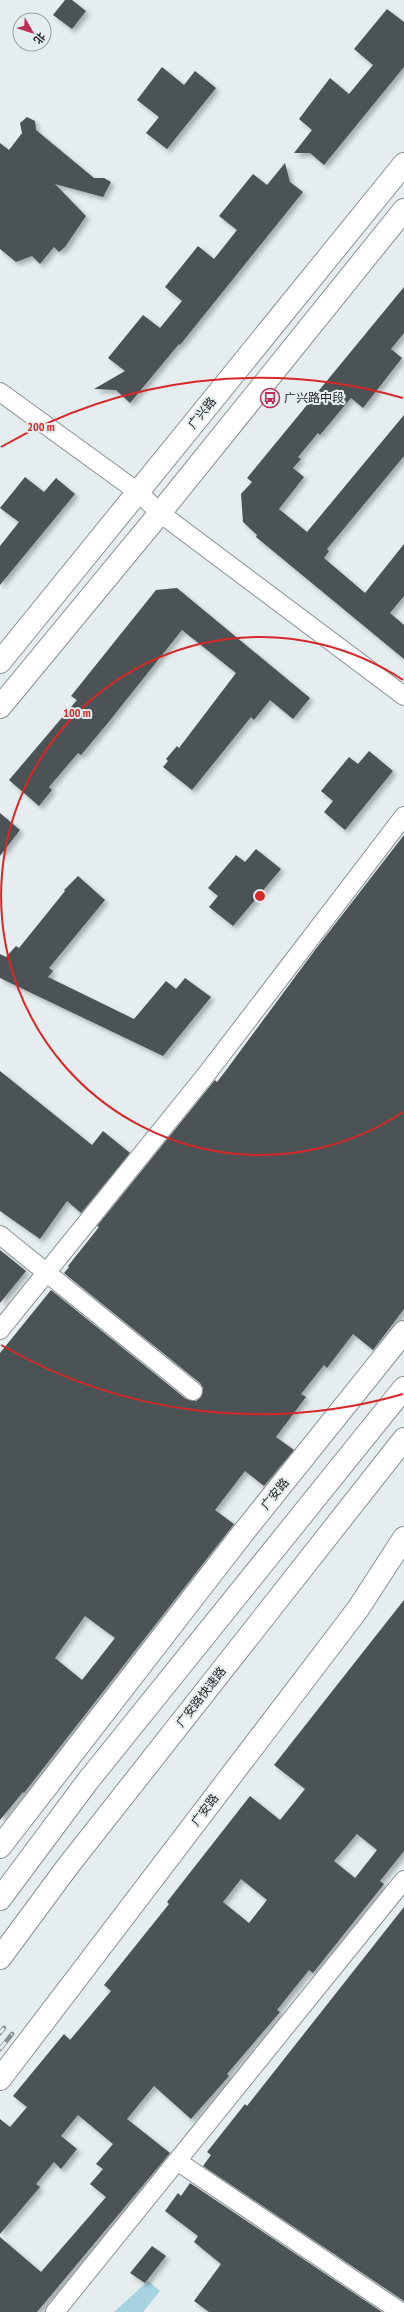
<svg xmlns="http://www.w3.org/2000/svg" width="404" height="2312" viewBox="0 0 404 2312" font-family="'PT Sans Narrow','Noto Sans SC',sans-serif">
	<defs>
		<filter id="shadow"><feDropShadow dx="3.5" dy="3.5" stdDeviation="2" flood-color="#0004"/></filter>
	</defs>
	<rect width="100%" height="100%" fill="#e5edef"/>
	<path fill="#a7d3e0" d="M148,2281L160,2291L143,2312H114Z"/>
	<path fill="#4c5355" fill-rule="evenodd" filter="url(#shadow)" d="M65,0H72L86,11L72,29L53,15Z
		M387,9L404,22V67L324,165L310,153H294L312,130L299,119L330,78L349,94L373,65L354,49Z
		M162,67L184,85L195,71L216,88L167,149L146,133L159,117L137,100Z
		M27,117L35,121L36,130L94,178H104L111,182L103,197L55,184L86,216L65,247L59,252L54,247L40,264L32,256L16,262L0,249V143L9,150L22,133L20,123Z
		M285,163L290,182L303,192L180,345L179,344L130,403L116,390L94,389L125,371L108,358L143,315L160,328L182,301L165,287L198,246L214,259L237,230L219,216L253,174L267,185Z
		M404,287V333L391,349L402,358L363,408L351,398L320,435L318,433L298,457L301,459L293,468L304,477L279,509L307,532L404,415V456L327,549L329,551L324,558L365,593L404,544V596L390,613L404,625V659L256,537L257,535L243,522L241,494L252,482L247,478Z
		M25,477L44,492L56,478L75,494L0,585V546L19,522L0,508Z
		M177,588L310,698L293,719L270,700L254,720L251,717L192,790L163,767L168,761L166,759L177,746L179,748L236,673L182,630L107,724L81,755L78,753L49,787L52,790L39,806L9,780L77,700L71,696L156,590Z
		M369,751L393,771L345,830L324,812L333,801L321,791L349,757L358,764Z
		M0,813L20,830L0,856Z
		M404,835V1309L373,1350L353,1334L327,1368L324,1365L301,1394L306,1397L276,1437L294,1450L264,1486L245,1471L215,1510L234,1524L24,1793L23,1792L0,1820V1353L51,1290L186,1399L196,1401L201,1397L203,1388L200,1383L64,1273L69,1267L68,1266L99,1227L97,1226L215,1080L217,1082L227,1069L315,950ZM85,1616L115,1638L82,1680L55,1658Z
		M256,849L281,869L233,926L209,907L218,896L208,888L236,855L245,862Z
		M78,876L105,900L49,968L53,971L48,977L134,1019L166,981L176,989L185,978L211,997L163,1056L0,978V954L6,957L16,946L19,948L65,891L64,890Z
		M0,1071L92,1145L103,1131L130,1153L81,1213L67,1201L40,1239L0,1211Z
		M0,1250L26,1271L0,1303Z
		M404,1600V1851L380,1881L384,1884L313,1973L309,1970L277,2010L280,2012L227,2074L229,2076L191,2119L154,2086L127,2119L170,2153L37,2312H0V2237L41,2272L106,2197L90,2184L103,2169L96,2164L113,2144L78,2115L61,2136L77,2149L61,2169L54,2162L36,2184L40,2187L0,2234V2119L10,2127L27,2107L13,2096L64,2034L70,2040L111,1991L104,1985L169,1904L167,1902L250,1796L280,1820L305,1789L274,1765ZM357,1834L377,1850L355,1878L334,1861ZM241,1879L267,1900L249,1923L223,1902Z
		M404,1907V2301L203,2166L211,2155L207,2152L245,2104L247,2106Z
		M190,2183L382,2312H209L194,2301L221,2264L194,2242L198,2236L165,2211L178,2193L181,2196Z
		M152,2246L166,2256L145,2283L130,2273Z"/>
	<g fill="none" stroke-linecap="round" stroke-linejoin="round">
		<defs>
			<path id="street" d="M0,392L138,492L160,513L404,696
				M0,1235L193,1391
				M0,1330L205,1076L404,816
				M177,2161L401,2312
				M55,2312L404,1880"/>
			<path id="secondary" d="M0,662L404,164
				M0,707L160,513L404,210
				M0,1847L243,1533L404,1332
				M0,2079L358,1609L404,1538"/>
			<path id="highway" d="M0,1899L87,1782L404,1388
				M0,1958L68,1866L404,1439"/>
		</defs>
		<use href="#street" stroke="#8a9193" stroke-width="20"/>
		<use href="#secondary" stroke="#8a9193" stroke-width="24"/>
		<use href="#highway" stroke="#8a9193" stroke-width="24"/>
		<use href="#street" stroke="#fff" stroke-width="18"/>
		<use href="#secondary" stroke="#fff" stroke-width="22"/>
		<use href="#highway" stroke="#fff" stroke-width="22"/>
		<defs>
			<path id="rail" d="M0,2033L4,2028
				M0,2049L12,2034"/>
		</defs>
		<use href="#rail" stroke="#898e90" stroke-width="4.5"/>
		<use href="#rail" stroke="#e5edef" stroke-width="3" stroke-dasharray="9" stroke-linecap="butt"/>
	</g>
	<g fill="none" stroke="#d62828" stroke-width="2">
		<path d="M403 1112A259 259 0 1 1 403 680"/>
		<path d="M403 1394A518 518 0 0 1 1 1345M1 447A518 518 0 0 1 403 398"/>
	</g>
	<defs>
		<symbol id="bus-ring" viewBox="-11 -11 22 22"><circle r="9.5" fill="#e5edef" stroke="#bc2d58" stroke-width="1.5"/><path d="M-5-6H5V4H4V6H2V4H-2V6H-4V4H-5ZM-3.5-4V0h7V-4ZM-3.5 1.2v1.5H-2V1.2ZM2 1.2v1.5H3.5V1.2Z" fill="#bc2d58"/></symbol>
	</defs>
	<g fill-rule="evenodd">
		<use href="#bus-ring" x="259" y="387" width="22" height="22"/>
	</g>
	<g text-anchor="middle" stroke-width="4" stroke-linejoin="round" paint-order="stroke">
		<g font-size="12" fill="#232627" stroke="#e5edef" text-anchor="start">
			<text x="284" y="402">广兴路中段</text>
		</g>
		<g font-size="12" fill="#232627" stroke="#e5edef">
			<text transform="translate(202 413) rotate(-51)" y="4">广兴路</text>
			<text transform="translate(275 1494) rotate(-51)" y="4">广安路</text>
			<text transform="translate(201 1697) rotate(-52)" y="4">广安路快速路</text>
			<text transform="translate(205 1810) rotate(-53)" y="4">广安路</text>
		</g>
	</g>
	<circle cx="260" cy="896" r="6" fill="#d62828" stroke="#e5edef" stroke-width="2"/>
	<g font-size="12" text-anchor="middle" font-weight="bold" fill="#d62828" stroke="#e5edef" stroke-width="4" stroke-linejoin="round" paint-order="stroke">
		<text x="41" y="431">200 m</text>
		<text x="77" y="717">100 m</text>
	</g>
	<g transform="translate(32 32) rotate(129)"><circle r="19" fill="#e5edef" stroke="#979d9f"/>
	<path d="M0-3L7 15L0 10L-7 15Z" fill="#bc2d58"/>
	<text y="-6" font-size="11" font-weight="bold" text-anchor="middle" fill="#232627">北</text>
	</g>
</svg>
